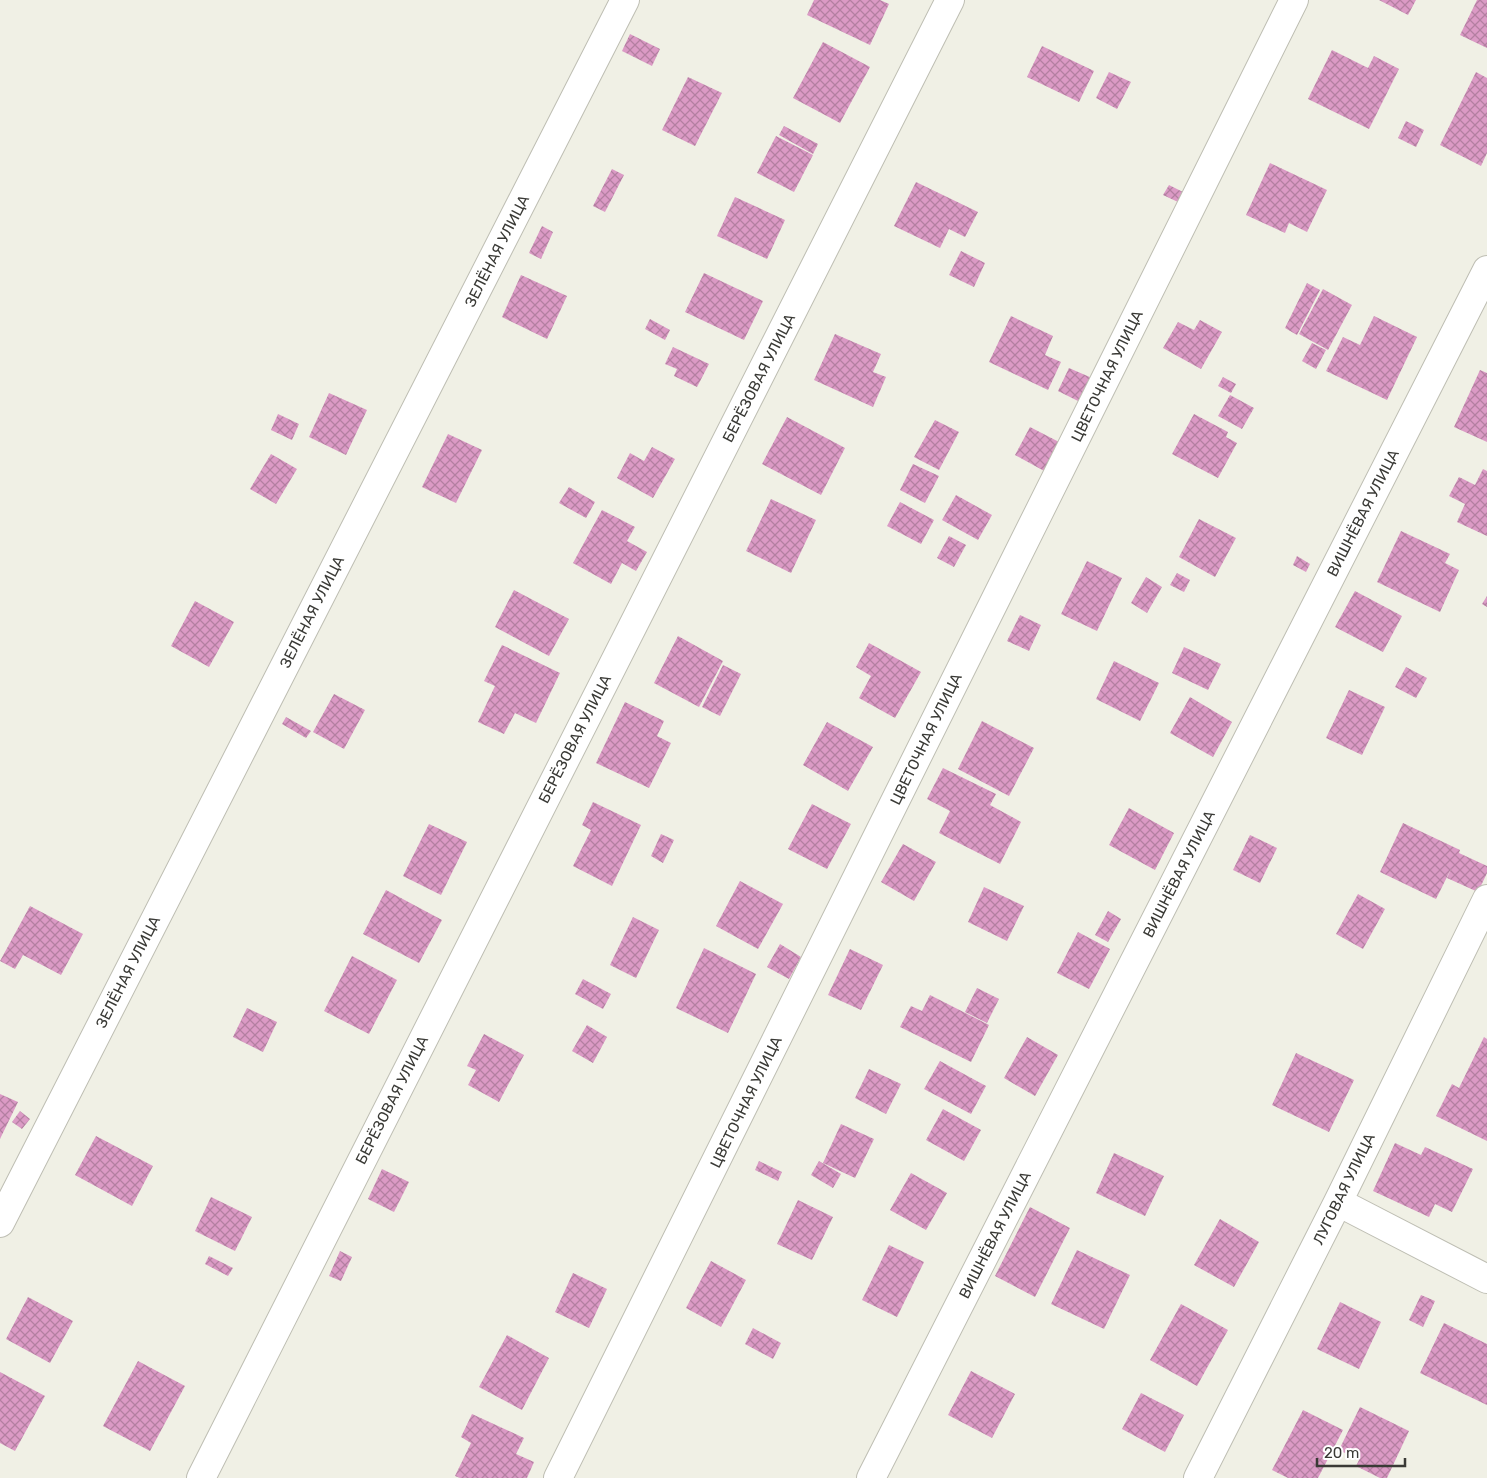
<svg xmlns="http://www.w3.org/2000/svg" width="1487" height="1478" viewBox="0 0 1487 1478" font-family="Rubik,sans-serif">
	<defs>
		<pattern id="building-cross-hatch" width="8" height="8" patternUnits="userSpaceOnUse" patternTransform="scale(1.25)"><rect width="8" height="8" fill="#db9ac5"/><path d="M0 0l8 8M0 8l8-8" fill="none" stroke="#b37fa1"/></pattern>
	</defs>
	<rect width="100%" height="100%" fill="#f0f0e5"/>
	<path fill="url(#building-cross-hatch)" d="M814,0H880L889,4L870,45L807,15Z
		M1379,0H1416L1408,15Z
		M1477,0H1487V48L1460,35Z
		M630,34L660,49L652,66L622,51Z
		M823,42L870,67L840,123L793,98Z
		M1042,46L1094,71L1079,102L1027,77Z
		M1332,50L1368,68L1374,56L1399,69L1369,129L1308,99Z
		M1109,72L1131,82L1117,109L1096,98Z
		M1476,72L1487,78V153L1481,166L1440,145Z
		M688,77L722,93L695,146L662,130Z
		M1406,121L1424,130L1416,147L1398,138Z
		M784,126L818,144L813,154L779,135Z
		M776,136L813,155L794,192L757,173Z
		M1270,163L1327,190L1307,232L1289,223L1285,233L1246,215Z
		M612,169L624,175L605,212L593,206Z
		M916,182L978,212L965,237L949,229L940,248L894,226Z
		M1169,185L1183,192L1178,202L1163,195Z
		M735,197L785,220L767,259L717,236Z
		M542,226L553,232L541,259L529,253Z
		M961,251L985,263L974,287L949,275Z
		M704,273L763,301L744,340L685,312Z
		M521,275L567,296L547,339L502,317Z
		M1307,283L1320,290L1297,335L1285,328Z
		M1323,289L1352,305L1328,350L1299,334Z
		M1011,316L1053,336L1045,355L1061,362L1048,390L989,362Z
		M1374,316L1417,337L1387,400L1326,371L1343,337L1360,345Z
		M650,319L670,330L665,340L645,329Z
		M1200,320L1222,332L1201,369L1163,348L1178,322L1194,330Z
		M835,334L881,354L873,372L886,377L873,407L814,380Z
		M1312,343L1326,350L1316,369L1302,361Z
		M673,347L709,364L697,387L674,376L677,369L665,364Z
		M1069,368L1092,378L1080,402L1058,391Z
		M1480,370L1487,373V442L1454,427Z
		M1223,377L1236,384L1231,393L1218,386Z
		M329,393L367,410L346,455L309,437Z
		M1230,395L1254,408L1242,429L1218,416Z
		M278,414L299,424L292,440L271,430Z
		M1194,414L1228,432L1226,437L1237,443L1218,478L1172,454Z
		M787,417L845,448L821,495L762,464Z
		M935,420L959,432L939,470L914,457Z
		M1030,427L1061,443L1046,472L1015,455Z
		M448,434L482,450L456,503L422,487Z
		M652,447L675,459L653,498L617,478L630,453L644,461Z
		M271,454L297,469L276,504L250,489Z
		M913,464L939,476L925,503L900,490Z
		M1483,469L1487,471V536L1457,522L1465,504L1449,496L1459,477L1475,485Z
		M569,487L595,502L586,518L559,503Z
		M956,495L992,515L978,540L942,520Z
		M771,499L816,520L791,573L746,551Z
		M900,502L934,520L921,544L887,526Z
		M602,510L635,527L627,541L647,552L636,571L622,563L611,584L573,563Z
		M1199,519L1236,538L1215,577L1179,557Z
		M1401,531L1450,554L1445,563L1459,570L1440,612L1377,582Z
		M949,536L966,545L954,567L937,558Z
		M1297,556L1310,564L1306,572L1293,565Z
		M1087,561L1122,578L1097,631L1061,614Z
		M1177,573L1190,580L1184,592L1170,585Z
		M1146,577L1162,587L1147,613L1131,603Z
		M514,590L569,619L549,656L495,627Z
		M1355,591L1402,616L1383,652L1335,627Z
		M1487,596V607L1482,604Z
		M195,601L234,622L209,667L171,646Z
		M1020,615L1041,625L1029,651L1007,641Z
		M678,636L723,661L699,707L654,683Z
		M869,643L921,672L895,718L859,698L871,676L856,667Z
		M502,645L560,673L536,723L515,713L504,734L478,722L495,686L484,681Z
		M1184,647L1221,664L1208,690L1172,673Z
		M1114,661L1159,683L1140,721L1096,699Z
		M723,665L741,674L720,716L702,707Z
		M1406,667L1427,678L1416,698L1395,687Z
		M1349,690L1385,707L1362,755L1326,738Z
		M334,694L365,710L344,749L313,732Z
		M1190,697L1232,722L1213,757L1170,733Z
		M625,702L664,721L657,736L671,743L649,788L596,763Z
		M286,717L311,731L306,738L282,724Z
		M982,721L1034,748L1009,796L958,769Z
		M827,722L873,747L848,791L803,765Z
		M943,768L996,794L990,805L1021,822L1000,864L939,833L950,811L927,799Z
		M593,802L641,825L612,886L573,866L591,830L582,825Z
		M812,804L851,824L827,869L788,849Z
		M1129,808L1174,833L1155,870L1109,845Z
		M1403,823L1460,850L1459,853L1487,866V873L1478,892L1447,878L1452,867L1436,899L1380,872Z
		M429,824L467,842L441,895L403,876Z
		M661,834L674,840L663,863L651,856Z
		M1250,835L1277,848L1260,883L1233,870Z
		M903,844L936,862L914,901L881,882Z
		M740,881L783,904L758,949L716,926Z
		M984,887L1024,906L1007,941L968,922Z
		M386,890L442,920L419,963L363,934Z
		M1358,894L1385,909L1363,949L1336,934Z
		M30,906L83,934L61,975L23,955L15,969L0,961Z
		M1108,911L1121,919L1108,942L1095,935Z
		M633,917L659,930L636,978L610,965Z
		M1078,932L1110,949L1089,989L1057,973Z
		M780,944L801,957L789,979L767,967Z
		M704,948L756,974L728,1033L676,1008Z
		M850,949L883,965L861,1010L828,995Z
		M352,956L397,980L369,1034L324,1011Z
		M583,979L611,994L603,1009L575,994Z
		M977,988L999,999L987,1023L965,1012Z
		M930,995L989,1025L971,1062L900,1027L911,1006L922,1011Z
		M247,1008L277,1022L263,1052L233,1037Z
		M587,1025L607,1037L593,1063L572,1051Z
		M484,1034L524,1055L499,1102L468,1085L476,1070L467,1066Z
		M1027,1037L1058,1055L1035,1096L1004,1078Z
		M1484,1037L1487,1039V1141L1436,1116L1452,1084L1459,1088Z
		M1296,1053L1354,1080L1329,1132L1272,1105Z
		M940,1061L986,1086L971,1114L924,1089Z
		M869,1069L901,1084L886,1114L855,1098Z
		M0,1094L18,1102L0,1139Z
		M943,1109L981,1130L964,1161L926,1140Z
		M20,1111L30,1119L22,1129L12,1122Z
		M841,1124L874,1139L855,1178L823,1163Z
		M96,1136L153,1166L132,1206L75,1175Z
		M1395,1143L1421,1155L1425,1147L1473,1169L1452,1212L1435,1204L1429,1217L1373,1191Z
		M1114,1153L1164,1176L1145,1216L1096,1193Z
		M759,1161L782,1172L778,1181L755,1170Z
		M819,1161L841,1174L833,1188L811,1175Z
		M382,1169L409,1182L394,1212L368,1199Z
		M911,1173L947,1193L926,1230L890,1210Z
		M211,1197L252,1217L235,1251L195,1231Z
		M798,1200L833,1217L812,1260L777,1244Z
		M1030,1207L1070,1228L1035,1297L995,1276Z
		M1220,1219L1259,1242L1234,1287L1194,1265Z
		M889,1245L924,1262L897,1317L862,1300Z
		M1077,1250L1130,1275L1104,1329L1051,1304Z
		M340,1251L352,1257L341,1281L329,1276Z
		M209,1256L233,1268L228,1276L205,1264Z
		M711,1261L746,1280L721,1327L686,1308Z
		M573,1273L607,1289L589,1328L555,1312Z
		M1421,1295L1435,1301L1423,1327L1409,1320Z
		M28,1297L73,1321L50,1363L6,1339Z
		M1340,1302L1381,1322L1359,1369L1317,1349Z
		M1181,1304L1228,1330L1197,1386L1150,1360Z
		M1444,1323L1487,1344V1405L1420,1373Z
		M753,1328L781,1343L773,1359L745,1344Z
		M507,1335L549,1358L522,1410L479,1387Z
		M138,1361L185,1386L150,1451L103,1426Z
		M971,1371L1015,1394L992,1438L948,1415Z
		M0,1372L45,1396L15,1451L0,1443Z
		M1141,1393L1184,1415L1165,1452L1122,1429Z
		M1360,1407L1409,1431L1387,1478H1380L1356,1466L1359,1460L1339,1450Z
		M1303,1410L1343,1430L1318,1478H1288L1272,1470Z
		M472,1414L524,1438L516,1454L534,1462L527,1478H460L455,1476L471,1443L461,1437Z"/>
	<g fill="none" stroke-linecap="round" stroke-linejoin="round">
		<defs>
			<path id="minor" d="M1338,1202L1487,1279
				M0,1223L625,0
				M201,1478L950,0
				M558,1478L1294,0
				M871,1478L1487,270
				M1198,1478L1338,1202L1487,899"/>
		</defs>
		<use href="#minor" stroke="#bebeb3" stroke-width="30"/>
		<use href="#minor" stroke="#fff" stroke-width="28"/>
	</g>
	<g text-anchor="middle" stroke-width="4" stroke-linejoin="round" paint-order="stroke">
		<g font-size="15" fill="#3a3a36" stroke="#fff">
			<text transform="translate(497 251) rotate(-63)" y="5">ЗЕЛЁНАЯ УЛИЦА</text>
			<text transform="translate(1107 376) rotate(-64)" y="5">ЦВЕТОЧНАЯ УЛИЦА</text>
			<text transform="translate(759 378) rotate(-63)" y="5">БЕРЁЗОВАЯ УЛИЦА</text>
			<text transform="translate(1363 513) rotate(-63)" y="5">ВИШНЁВАЯ УЛИЦА</text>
			<text transform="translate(312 612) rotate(-63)" y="5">ЗЕЛЁНАЯ УЛИЦА</text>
			<text transform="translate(575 739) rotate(-63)" y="5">БЕРЁЗОВАЯ УЛИЦА</text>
			<text transform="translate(926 739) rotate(-64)" y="5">ЦВЕТОЧНАЯ УЛИЦА</text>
			<text transform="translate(1179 874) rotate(-63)" y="5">ВИШНЁВАЯ УЛИЦА</text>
			<text transform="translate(128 972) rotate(-63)" y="5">ЗЕЛЁНАЯ УЛИЦА</text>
			<text transform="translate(392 1100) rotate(-63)" y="5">БЕРЁЗОВАЯ УЛИЦА</text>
			<text transform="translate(746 1102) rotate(-64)" y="5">ЦВЕТОЧНАЯ УЛИЦА</text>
			<text transform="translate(1344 1189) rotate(-64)" y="5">ЛУГОВАЯ УЛИЦА</text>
			<text transform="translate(995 1235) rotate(-63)" y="5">ВИШНЁВАЯ УЛИЦА</text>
		</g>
	</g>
	<path d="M1317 1458v8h88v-8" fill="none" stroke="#3a3a36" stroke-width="2.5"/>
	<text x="1324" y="1458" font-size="15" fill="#3a3a36" stroke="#ffffff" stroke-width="4" paint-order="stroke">20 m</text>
</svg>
